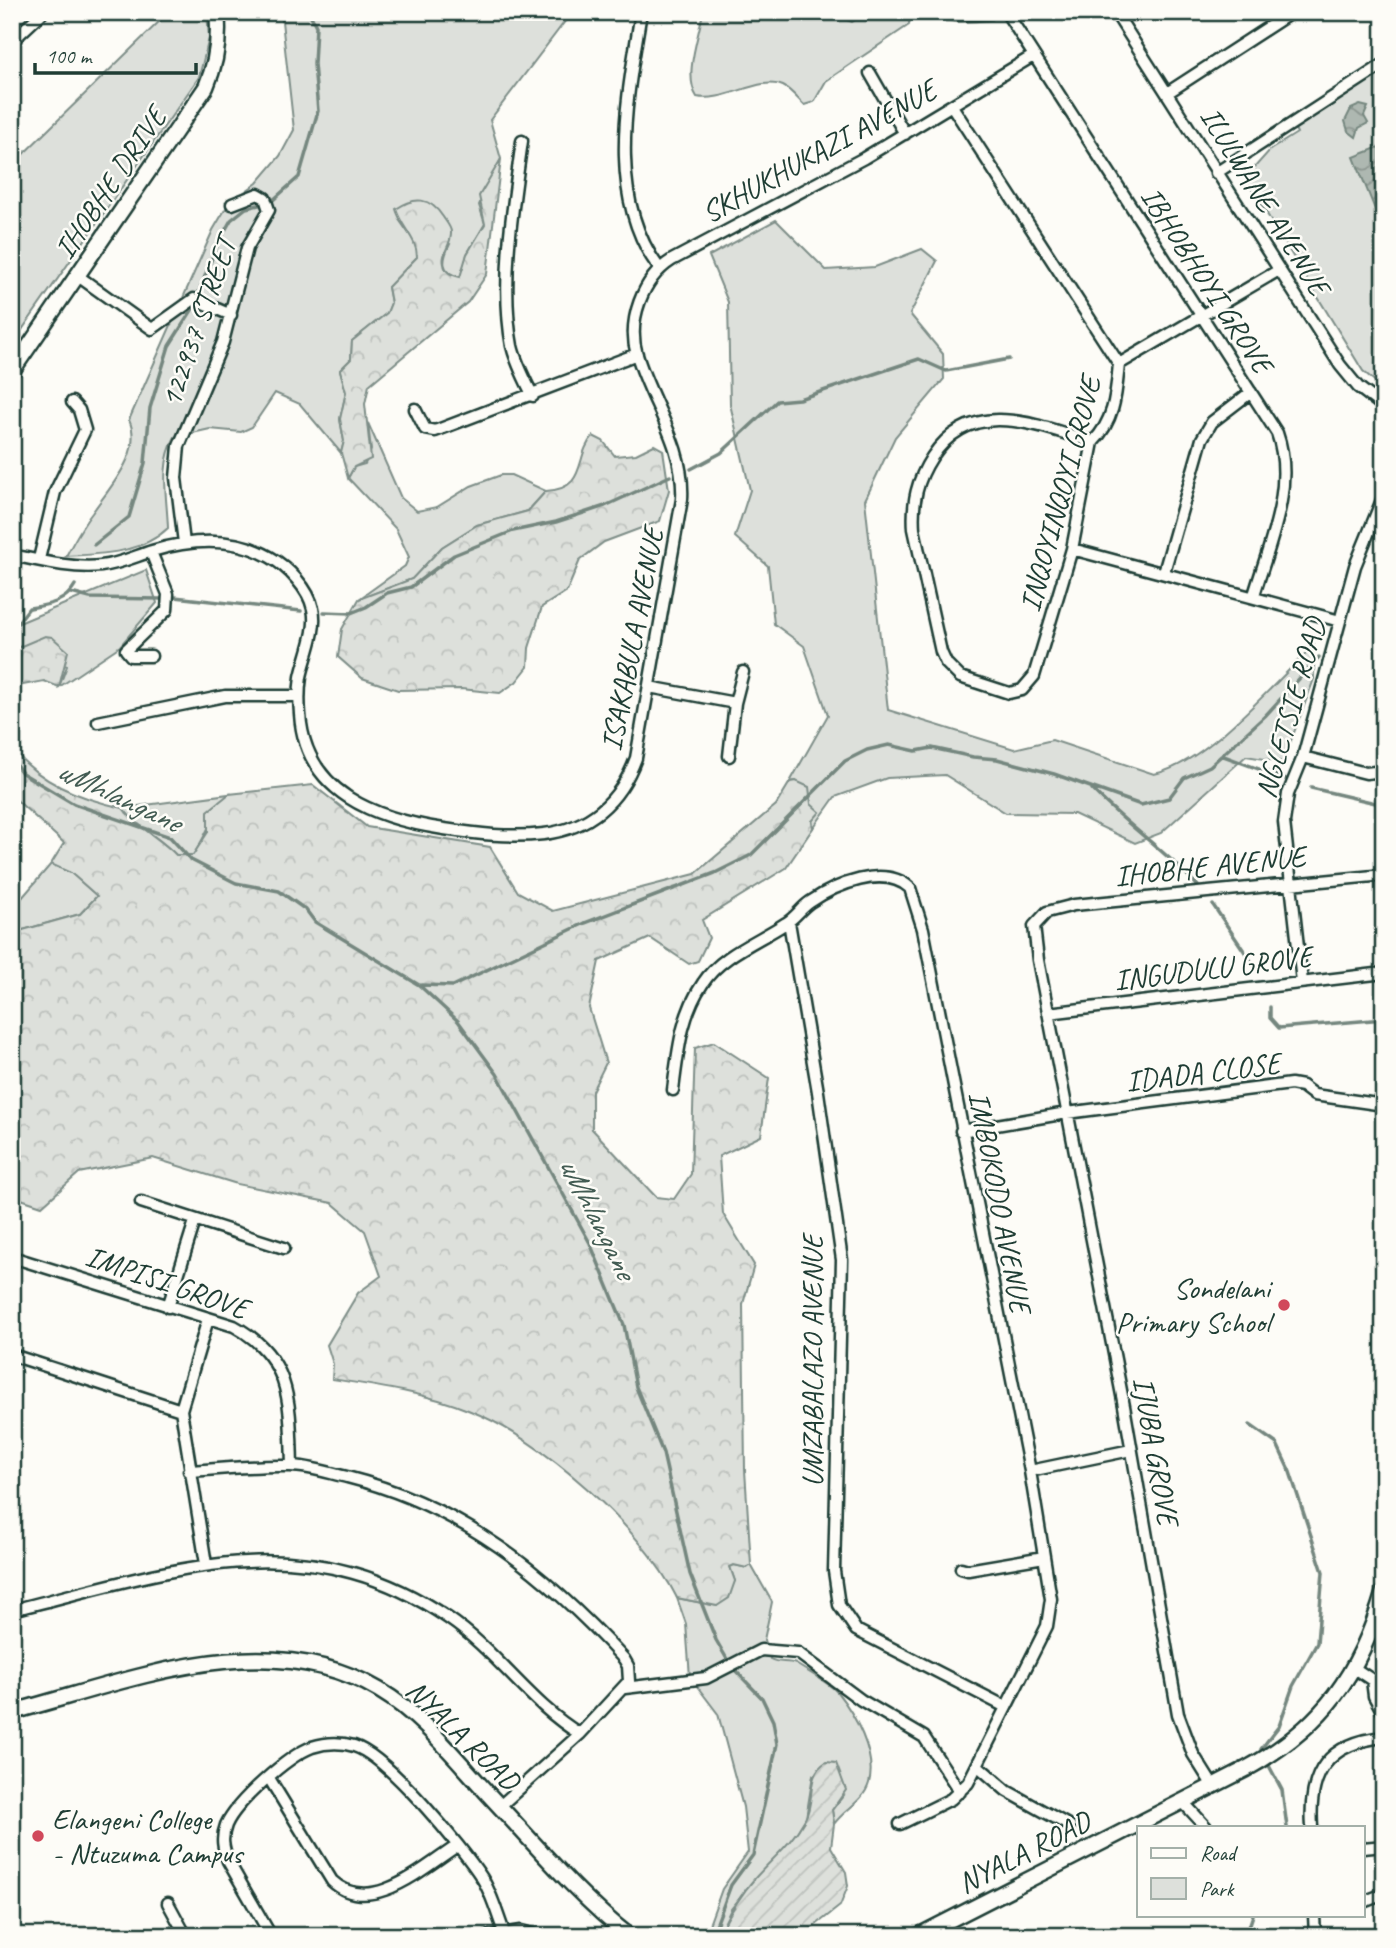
<svg xmlns="http://www.w3.org/2000/svg" width="1396" height="1948" viewBox="0 0 1396 1948" font-family="Caveat,sans-serif">
	<defs>
		<pattern id="forest-crowns" width="20" height="18" patternUnits="userSpaceOnUse" patternTransform="scale(1.75)"><rect width="20" height="18" fill="#dde0db"/><path d="M2 6a3 3 0 1 1 6 0M12 15a3 3 0 1 1 6 0" fill="none" stroke="#bdc1bd"/></pattern>
		<pattern id="garden-furrows" width="10" height="10" patternUnits="userSpaceOnUse" patternTransform="scale(1.75)"><rect width="10" height="10" fill="#dde0db"/><path d="M-1 1l2-2M0 10L10 0M9 11l2-2" fill="none" stroke="#bdc1bd"/></pattern>
		<pattern id="water-waves" width="16" height="10" patternUnits="userSpaceOnUse" patternTransform="scale(1.75)"><rect width="16" height="10" fill="#aeb8b1"/><path d="M0 5q4-4 8 0t8 0" fill="none" stroke="#8d9791"/></pattern>
	</defs>
	<rect width="100%" height="100%" fill="#fdfcf7"/>
	<filter id="ink" filterUnits="userSpaceOnUse"><feTurbulence type="fractalNoise" baseFrequency=".0143" numOctaves="2"/><feDisplacementMap in="SourceGraphic" scale="14" xChannelSelector="R" yChannelSelector="G"/><feConvolveMatrix kernelMatrix="1 2 1 2 8 2 1 2 1" color-interpolation-filters="sRGB"/></filter>
	<g filter="url(#ink)">
		<path fill="#dde0db" stroke="#7e8e88" stroke-width="2" d="M169,12H207L209,38L199,77L12,344V165Z
			M281,12H572L490,120L501,159L479,205L485,224L467,254L463,274L460,277C440,272 442,260 450,244L400,221L417,245V257L388,287L391,303L387,313L352,341L351,359L340,370L346,392L340,419L344,441L341,453L300,404L275,393L252,427L241,432L210,429L175,437C159,466 167,497 168,528C141,554 101,554 66,556C74,541 82,526 92,513C109,488 144,452 129,420L213,230L229,203L257,183L280,156L294,130Z
			M703,12H910L909,25L826,81L814,102L804,105C798,99 791,90 783,86C761,75 724,103 697,97C683,76 699,36 703,12Z
			M1384,70V389L1363,371L1245,178L1270,150L1297,133L1295,129Z
			M776,220L826,270L875,267L922,249L937,261L910,314L943,354L944,379L895,437L865,500L888,710L1014,749L1052,740L1154,774C1206,764 1275,682 1314,645V679L1283,762L1246,756L1161,833L1135,843L1074,814L1006,813L945,775L887,778L835,797L813,828L811,804L796,781L790,782L828,715L804,646L774,624L768,566L735,537L750,490L730,404L728,302L709,256Z
			M368,423L401,498L417,511L437,507L471,486L501,475H511L546,491L528,511L477,525L442,547L412,579L359,599L405,566L409,557L396,529L348,478L354,467L365,464L371,450Z
			M146,570L157,603L120,646L59,687L67,666L12,650V626Z
			M229,794C213,810 207,837 193,855H176C161,838 135,826 123,808Z
			M51,864L71,873L97,896L80,914L12,933V890L21,899Z
			M734,1565L747,1568L751,1565L772,1602L764,1640L770,1659C779,1664 787,1660 796,1664C809,1673 827,1681 837,1692C854,1713 877,1754 869,1783C864,1801 845,1809 834,1824L832,1810L844,1795L813,1775L806,1818L785,1851L758,1876L731,1909L718,1936H705L722,1889L748,1852L743,1807L718,1714L690,1677L686,1624L677,1598L717,1606L735,1581L730,1567Z"/>
		<path fill="url(#forest-crowns)" stroke="#7e8e88" stroke-width="2" d="M501,159L487,274L468,302L369,385L365,404L371,459L354,467L348,478L341,453L344,441L340,419L346,392L340,370L351,359L352,341L387,313L391,303L388,287L417,257C417,238 401,227 396,209C415,196 430,197 443,217C446,222 451,227 451,232C452,244 441,253 444,264C445,273 452,275 460,277L467,254L485,224L479,196Z
			M593,436L603,441L615,456L636,454L654,445L663,450L669,490L660,521L604,542L580,560L567,591L542,607L529,648L528,667L516,682L500,693L461,689L398,690L362,678L338,657L342,629L359,599L412,579L442,547L477,525L528,511L546,491C588,489 574,457 593,436Z
			M45,636L52,637L68,651L59,687L44,681L12,687V650Z
			M12,747C37,783 82,799 123,808C135,826 161,839 176,855H193L208,832V811L229,794L313,785L367,827L490,847L518,892L553,911L695,874L776,805L790,782L796,781L809,787L811,804L820,812L812,821L813,828L786,868L702,920L709,938L698,961L689,964L650,938L599,961L589,1008L606,1063L592,1091V1129L656,1197L674,1199L691,1174L695,1048L714,1042L769,1078L761,1136L719,1156L723,1214L754,1265L743,1304L745,1470L751,1565L747,1568L734,1565L730,1567L735,1581L729,1598L717,1606L677,1598C643,1529 540,1437 468,1410C425,1393 377,1386 332,1379L333,1364L327,1345L358,1293L381,1276L365,1231L332,1203L237,1184L153,1158L79,1173L42,1206L12,1196V933L80,914L97,896L71,873L51,864L64,843L12,796Z"/>
		<path fill="url(#garden-furrows)" stroke="#7e8e88" stroke-width="2" d="M826,1762L836,1763L846,1790L832,1810L834,1824L831,1847L846,1872L848,1886L840,1906L802,1936H718C729,1914 740,1895 756,1877C774,1857 792,1843 805,1819C816,1800 805,1775 826,1762Z"/>
		<path fill="url(#water-waves)" stroke="#75877f" stroke-width="2" d="M1360,105L1368,107L1364,116L1368,123L1359,128L1356,137L1348,131L1345,121L1351,109Z
			M1384,145V232L1354,157Z"/>
		<g fill="none" stroke-linecap="round" stroke-linejoin="round">
			<path stroke="#75877f" stroke-width="3.5" d="M803,12H815
				M828,12L852,21L864,12
				M919,12C944,23 965,22 992,19
				M272,201L299,177L318,111L314,64L316,26L309,12
				M691,469L721,453L777,401L799,399L919,359L946,371L1009,359
				M94,545L129,517L145,463L150,408L169,346L192,310L217,245L231,220L246,208L263,204
				M71,593L90,598L162,599
				M175,597L301,611
				M324,612L351,613L366,607L387,593L411,587L454,555L513,531L556,522L605,506L670,476
				M12,630L29,608C48,605 65,603 75,585
				M1221,755L1286,779
				M12,759L22,773L74,804L170,837L191,860L236,883L279,891L306,910L315,922L419,985L458,1021L497,1074L590,1243L624,1325L636,1387L663,1453L690,1574L716,1640L731,1666L762,1698L773,1721L777,1744L753,1855L731,1885L712,1936
				M1311,788L1384,805
				M1092,789C1125,824 1165,850 1198,886
				M1213,905L1257,970
				M421,985L453,986L585,923L715,873L751,855L845,761L867,750L889,745L916,751L932,748L973,757L997,759L1054,774L1141,805L1169,798L1184,778L1210,766L1265,716L1319,657
				M1270,1007V1018L1279,1028L1384,1019
				M1250,1425L1277,1444L1290,1472L1323,1572L1317,1643L1293,1686L1279,1726L1261,1749L1264,1755
				M1267,1762L1282,1790L1287,1827
				M154,1936L170,1927
				M1246,1936L1253,1915"/>
			<defs>
				<path id="street" d="M641,12C628,95 605,195 659,268
					M1006,12L1277,433C1296,486 1269,544 1254,595
					M1115,12L1340,365L1358,387L1384,407
					M12,41L43,12
					M870,73L905,134
					M1167,93L1292,12
					M952,106L1119,364
					M522,141C513,205 500,283 512,346C516,363 525,380 533,396
					M1216,173L1384,64
					M78,276L152,329L194,299L231,315
					M415,409L425,429L435,431L637,354
					M1093,442C1036,425 972,396 932,457C917,480 912,502 914,529L941,652L946,663L960,677L1009,693L1022,690L1034,676L1072,549L1093,442C1115,420 1116,393 1119,364L1279,270
					M184,543L176,478L179,446L223,342L247,248L269,210L265,198L258,194L232,204
					M1072,549L1340,621
					M151,552L168,594L167,610L126,650L131,656H151
					M12,555C41,561 72,569 101,566C119,564 136,556 152,551C192,539 233,536 270,557C288,567 309,589 313,609C318,630 305,657 301,677C299,689 299,702 300,714C305,794 377,819 444,829C477,834 510,838 544,834C591,828 620,801 636,758L682,499C685,445 652,405 637,355C627,321 642,279 672,260L864,158L1033,56
					M39,559L55,492L85,430L79,410L72,402
					M1164,572L1202,439L1212,422L1251,392
					M649,687L735,703
					M98,722L225,696H299
					M729,756L735,703L743,672
					M1303,757L1366,773L1384,771
					M789,922L818,1092L842,1260L834,1571L839,1605L856,1630L1006,1707
					M1302,982L1284,822L1288,794L1303,757L1355,566L1384,495
					M1048,1013L1384,973
					M673,1090C678,1052 681,1015 703,983C721,955 759,941 786,923C795,918 801,908 810,902C835,885 884,864 910,888L923,929L1030,1471L1051,1599L1047,1626L968,1783L951,1799L900,1824
					M961,1131L1067,1113L1291,1084L1302,1086L1314,1095L1384,1105
					M141,1202L284,1248
					M12,1257L234,1326C293,1358 290,1406 292,1466
					M168,1307L195,1221
					M12,1355L181,1410
					M189,1471C222,1469 256,1465 290,1466C309,1466 329,1473 347,1477C462,1506 545,1573 624,1659L628,1666L629,1681L580,1734L500,1806
					M1030,1471L1131,1450
					M206,1564L181,1410L208,1319
					M961,1568L968,1570L1044,1557
					M12,1610C166,1572 303,1519 448,1618C497,1651 530,1704 580,1734
					M1354,1668L1372,1680L1374,1696L1384,1714
					M625,1688L706,1678L761,1650L798,1653L861,1700L924,1737L960,1792
					M977,1765L1007,1791L1070,1826
					M269,1778L332,1881C370,1917 423,1868 457,1846
					M1213,1786L1193,1754L1178,1714L1124,1406L1038,960L1034,926L1047,912L1074,905L1384,875
					M1183,1802L1206,1827
					M1312,1827C1308,1772 1328,1743 1384,1737
					M1363,1848L1384,1846
					M1363,1902L1384,1894
					M168,1903L186,1936
					M1314,1915L1315,1936
					M271,1936L228,1861C223,1848 221,1838 226,1825C236,1802 288,1756 312,1747C325,1743 340,1742 354,1746C387,1756 462,1847 482,1878C492,1894 497,1914 504,1932
					M489,1936L521,1931L541,1936"/>
				<path id="secondary" d="M12,371L206,87C217,62 220,39 217,12
					M12,1712C127,1682 266,1623 379,1690C423,1716 456,1759 490,1796C535,1844 578,1896 629,1936
					M918,1936L1246,1769C1323,1727 1360,1674 1384,1591"/>
			</defs>
			<use href="#street" stroke="#1f3d34" stroke-width="15"/>
			<use href="#secondary" stroke="#1f3d34" stroke-width="19"/>
			<use href="#street" stroke="#fdfcf7" stroke-width="10"/>
			<use href="#secondary" stroke="#fdfcf7" stroke-width="14"/>
		</g>
	</g>
	<g fill="#d1495b" stroke="#fdfcf7" stroke-width="2.5">
		<circle cx="1284" cy="1305" r="7"/>
		<circle cx="38" cy="1836" r="7"/>
	</g>
	<g text-anchor="middle" stroke-width="5" stroke-linejoin="round" paint-order="stroke">
		<g font-size="30" fill="#1f3d34" stroke="#fdfcf7">
			<text transform="translate(819 151) rotate(-29)" y="10">SKHUKHUKAZI AVENUE</text>
			<text transform="translate(110 183) rotate(-56)" y="10">IHOBHE DRIVE</text>
			<text transform="translate(1265 201) rotate(58)" y="10">ILULWANE AVENUE</text>
			<text transform="translate(1207 280) rotate(57)" y="10">IBHOBHOYI GROVE</text>
			<text transform="translate(198 322) rotate(-71)" y="10">122937 STREET</text>
			<text transform="translate(1060 494) rotate(-75)" y="10">INQOYINQOYI GROVE</text>
			<text transform="translate(632 639) rotate(-79)" y="10">ISAKABULA AVENUE</text>
			<text transform="translate(1290 708) rotate(-74)" y="10">NGLETSIE ROAD</text>
			<text transform="translate(1210 866) rotate(-6)" y="10">IHOBHE AVENUE</text>
			<text transform="translate(1213 968) rotate(-7)" y="10">INGUDULU GROVE</text>
			<text transform="translate(1203 1072) rotate(-7)" y="10">IDADA CLOSE</text>
			<text transform="translate(1000 1202) rotate(79)" y="10">IMBOKODO AVENUE</text>
			<text transform="translate(167 1282) rotate(19)" y="10">IMPISI GROVE</text>
			<text transform="translate(812 1361) rotate(-90)" y="10">UMZABALAZO AVENUE</text>
			<text transform="translate(1156 1451) rotate(80)" y="10">IJUBA GROVE</text>
			<text transform="translate(463 1735) rotate(44)" y="10">NYALA ROAD</text>
			<text transform="translate(1024 1852) rotate(-27)" y="10">NYALA ROAD</text>
		</g>
		<g font-size="30" fill="#1f3d34" stroke="#fdfcf7" text-anchor="end">
			<text x="1270" y="1298">Sondelani<tspan x="1270" dy="34">Primary School</tspan></text>
			<text x="52" y="1829" text-anchor="start">Elangeni College<tspan x="52" dy="34">- Ntuzuma Campus</tspan></text>
		</g>
		<g font-size="32" font-style="italic" fill="#435c53" stroke="#fdfcf7">
			<text transform="translate(119 795) rotate(25)" y="11">uMhlangane</text>
			<text transform="translate(598 1217) rotate(63)" y="11">uMhlangane</text>
		</g>
	</g>
	<rect width="1396" height="1948" fill="none" stroke="#fdfcf7" stroke-width="42"/>
	<rect x="21" y="21" width="1354" height="1906" fill="none" stroke="#1f3d34" stroke-width="2.5" filter="url(#ink)"/>
	<rect x="1137" y="1826" width="228" height="91" fill="#fdfcf7" stroke="#a4b0a9" stroke-width="2"/>
	<rect x="1151" y="1848" width="35" height="10" fill="#fdfcf7" stroke="#a4b0a9" stroke-width="2"/>
	<text x="1200" y="1860" font-size="21" fill="#1f3d34">Road</text>
	<rect x="1151" y="1878" width="35" height="21" fill="#dde0db" stroke="#a4b0a9" stroke-width="2"/>
	<text x="1200" y="1896" font-size="21" fill="#1f3d34">Park</text>
	<path d="M35 63v10h161v-10" fill="none" stroke="#1f3d34" stroke-width="3.5"/>
	<text x="46" y="63" font-size="21" fill="#1f3d34" stroke="#fdfcf7" stroke-width="5" paint-order="stroke">100 m</text>
</svg>
